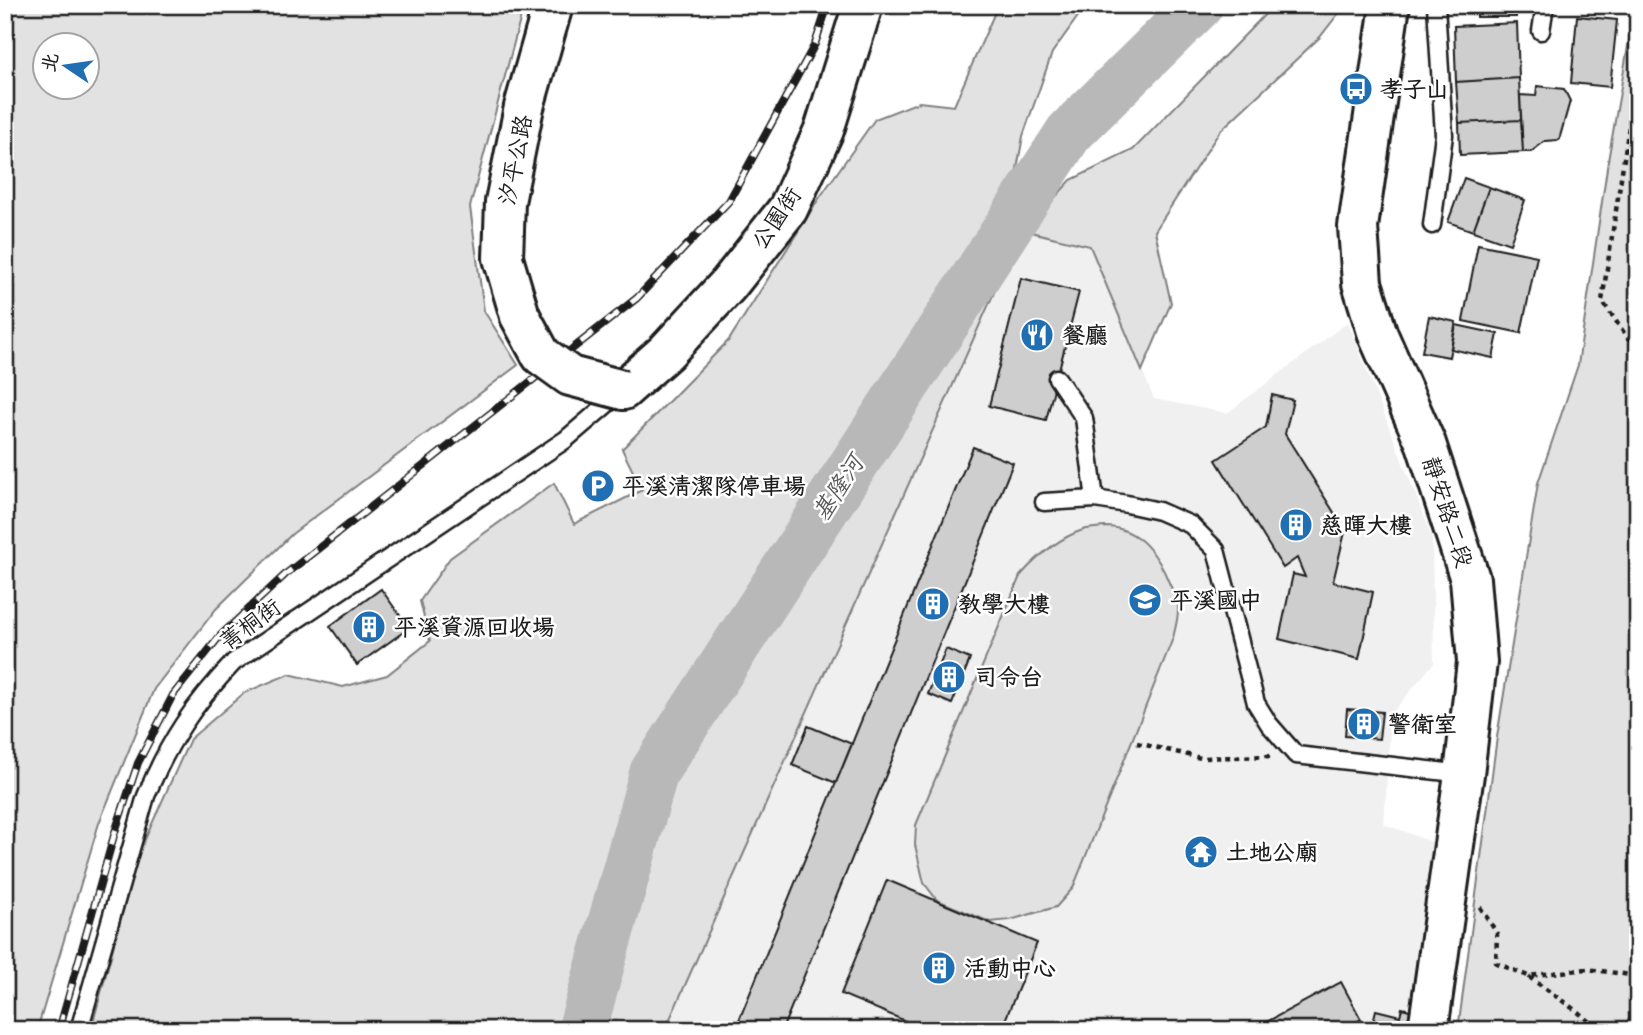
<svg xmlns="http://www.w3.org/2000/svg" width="1643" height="1035" viewBox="0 0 1643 1035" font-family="Mali,'LXGW WenKai TC',sans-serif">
	<rect width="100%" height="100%" fill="#fff"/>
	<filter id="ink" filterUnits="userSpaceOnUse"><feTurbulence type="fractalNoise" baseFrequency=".0143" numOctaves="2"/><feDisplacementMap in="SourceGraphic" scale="14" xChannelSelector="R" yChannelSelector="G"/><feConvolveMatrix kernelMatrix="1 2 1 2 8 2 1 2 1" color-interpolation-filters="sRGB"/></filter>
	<g filter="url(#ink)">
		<path fill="#f0f0f0" d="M1022,230L1090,246L1154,399L1227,413L1348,322L1432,537L1434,663L1391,714L1384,824L1440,845L1421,1030H665Z"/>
		<path fill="#e2e2e2" stroke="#7f7f7f" stroke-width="2" fill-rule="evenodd" d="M5,5H524L470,207L484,311L518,365L292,534L216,609L154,689L99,823L37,1030H5ZM46,46H88V88H46Z
			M998,5H1094L1084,8L1052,53L1023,136L1013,191L1052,201L1071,180L1133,150L1274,5H1345L1320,37L1220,131L1155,231L1171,303L1142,371L1090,246L1022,230L665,1030H91L138,855L190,739L244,693L289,674L343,687L387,675L430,641L420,601L450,558L554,483L574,524L642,490L622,449L729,340L820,197L875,119L919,102L954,106Z
			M1638,12V1030H1458L1497,737L1538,483L1578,365L1608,161L1631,29Z
			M1105,527C1139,527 1159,556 1170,585C1173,591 1178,599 1178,606C1179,616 1175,629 1173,638L1073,888L1056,907L1010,920L990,922L937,900L924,883L915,845L916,825L1020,576C1037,557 1058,538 1083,530C1089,528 1098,528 1105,527Z"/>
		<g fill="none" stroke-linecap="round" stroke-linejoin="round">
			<path stroke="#b8b8b8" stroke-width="49" d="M582,1030L654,772L1069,133L1199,5"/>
		</g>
		<path fill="#cecece" stroke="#1c1c1c" stroke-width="2" d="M1477,5H1516V17H1477Z
			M1577,16L1617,20L1610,87L1571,83Z
			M1517,23L1519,78L1456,82L1454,26Z
			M1519,78L1521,120L1459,123L1456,82Z
			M1537,86L1564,89L1570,101L1559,140L1545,141L1531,152H1523L1520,95L1536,96Z
			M1521,120L1523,152L1460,155L1459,123Z
			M1464,178L1489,187L1473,231L1448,222Z
			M1489,187L1525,200L1510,244L1473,231Z
			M1478,244L1537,256L1521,333L1463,321Z
			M1021,278L1079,292L1046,420L989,406Z
			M1429,316L1456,322L1449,357L1422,352Z
			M1456,325L1498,334L1493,358L1451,349Z
			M1272,395L1293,400L1285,434L1340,522L1330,529L1345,532L1333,582L1373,592L1359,659L1279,639L1293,574L1305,577L1297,558L1283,568L1216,460L1266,427Z
			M973,447L1013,463L782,1030H735Z
			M381,589L409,628L357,665L330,626Z
			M946,649L970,659L952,704L928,694Z
			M1347,709L1382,712L1379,739L1345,736Z
			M808,726L852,744L836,783L792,765Z
			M887,880L1037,943L1001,1030H927L841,994Z
			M1341,982L1361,1019L1342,1030H1263L1261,1025Z
			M1402,1008L1421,1013L1417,1030H1371L1376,1010L1400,1016Z"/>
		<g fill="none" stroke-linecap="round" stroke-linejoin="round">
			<defs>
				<path id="service" d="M1541,31L1545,5
					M1432,225L1444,135L1436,5
					M1057,378L1084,418L1095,499
					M1044,502L1095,499L1127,504L1159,511L1191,525L1216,550L1256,703L1269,724L1296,755L1464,774
					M79,1030L146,796C169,741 193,705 234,662L565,440L620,393"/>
				<path id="tertiary" d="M520,316L503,258L505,202L524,107L553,5
					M623,390L666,352L728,285L788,209L824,130L863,5"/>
				<path id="secondary" d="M1390,5L1358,227L1362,283L1378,335L1426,444L1470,579L1477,662L1464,774L1428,1030"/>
			</defs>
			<use href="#service" stroke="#1c1c1c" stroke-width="21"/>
			<use href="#tertiary" stroke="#1c1c1c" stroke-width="44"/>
			<use href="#secondary" stroke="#1c1c1c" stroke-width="44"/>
			<path stroke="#1c1c1c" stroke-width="4.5" stroke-dasharray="5 5" stroke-linecap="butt" d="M1638,68L1602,301L1638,353
				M1137,743L1201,758L1270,756
				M1480,907L1497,933L1496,963L1528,976L1587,969L1638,976
				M1529,977L1578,1012L1598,1030"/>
			<use href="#service" stroke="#fff" stroke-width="16"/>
			<use href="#tertiary" stroke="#fff" stroke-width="38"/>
			<use href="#secondary" stroke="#fff" stroke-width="38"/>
			<defs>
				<path id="rail" d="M59,1030L115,832L138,763L173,695L220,636L287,573L637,298L729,201L815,44L828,5"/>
			</defs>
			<use href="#rail" stroke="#1c1c1c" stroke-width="8"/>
			<use href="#rail" stroke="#fff" stroke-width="5" stroke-dasharray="16" stroke-linecap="butt"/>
			<defs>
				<path id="tertiary-bridge" d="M520,316L541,355L570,376L623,390"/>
			</defs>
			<use href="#tertiary-bridge" stroke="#1c1c1c" stroke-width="44" stroke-linecap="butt"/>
			<use href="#tertiary-bridge" stroke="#fff" stroke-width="38"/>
		</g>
	</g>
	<defs>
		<symbol id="bus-disc" viewBox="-11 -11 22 22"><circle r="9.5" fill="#1f6fb2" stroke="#fff"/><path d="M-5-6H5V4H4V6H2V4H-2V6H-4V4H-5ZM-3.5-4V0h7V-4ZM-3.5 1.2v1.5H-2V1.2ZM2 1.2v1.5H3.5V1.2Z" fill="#fff"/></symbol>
		<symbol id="restaurant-disc" viewBox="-11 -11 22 22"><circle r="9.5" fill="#1f6fb2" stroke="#fff"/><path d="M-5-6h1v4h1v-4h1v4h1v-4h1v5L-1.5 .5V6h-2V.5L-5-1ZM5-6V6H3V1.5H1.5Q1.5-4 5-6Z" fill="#fff"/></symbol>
		<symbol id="parking-disc" viewBox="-11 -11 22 22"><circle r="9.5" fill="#1f6fb2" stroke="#fff"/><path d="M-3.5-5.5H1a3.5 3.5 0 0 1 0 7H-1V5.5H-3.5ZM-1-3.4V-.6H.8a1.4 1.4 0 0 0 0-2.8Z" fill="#fff"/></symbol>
		<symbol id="building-disc" viewBox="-11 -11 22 22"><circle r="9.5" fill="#1f6fb2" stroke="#fff"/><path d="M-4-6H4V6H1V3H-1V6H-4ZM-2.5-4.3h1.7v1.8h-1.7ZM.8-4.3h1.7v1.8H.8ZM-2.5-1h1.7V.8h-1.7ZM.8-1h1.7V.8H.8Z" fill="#fff"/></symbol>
		<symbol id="school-disc" viewBox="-11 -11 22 22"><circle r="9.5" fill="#1f6fb2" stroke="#fff"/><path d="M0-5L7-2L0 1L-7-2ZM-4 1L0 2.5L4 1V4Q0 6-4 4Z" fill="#fff"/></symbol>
		<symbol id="temple-disc" viewBox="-11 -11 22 22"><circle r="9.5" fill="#1f6fb2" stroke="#fff"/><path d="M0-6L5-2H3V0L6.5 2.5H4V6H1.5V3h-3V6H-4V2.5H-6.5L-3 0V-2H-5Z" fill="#fff"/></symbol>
	</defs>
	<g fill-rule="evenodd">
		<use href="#bus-disc" x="1337" y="70" width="38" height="38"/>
		<use href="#restaurant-disc" x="1018" y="316" width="38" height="38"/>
		<use href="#parking-disc" x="579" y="467" width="38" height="38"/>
		<use href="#building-disc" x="1277" y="506" width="38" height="38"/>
		<use href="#school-disc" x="1126" y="581" width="38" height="38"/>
		<use href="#building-disc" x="914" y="585" width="38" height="38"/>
		<use href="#building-disc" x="350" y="608" width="38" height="38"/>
		<use href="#building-disc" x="930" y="658" width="38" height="38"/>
		<use href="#building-disc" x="1345" y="705" width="38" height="38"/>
		<use href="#temple-disc" x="1182" y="833" width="38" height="38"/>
		<use href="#building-disc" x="920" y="949" width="38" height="38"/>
	</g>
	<g text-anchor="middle" stroke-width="5" stroke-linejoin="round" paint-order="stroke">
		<g font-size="23" font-weight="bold" fill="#1c1c1c" stroke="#fff" text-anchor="start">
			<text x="1380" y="97">孝子山</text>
			<text x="1062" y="343">餐廳</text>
			<text x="622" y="494">平溪清潔隊停車場</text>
			<text x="1320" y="533">慈暉大樓</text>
			<text x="1170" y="608">平溪國中</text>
			<text x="958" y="612">教學大樓</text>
			<text x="394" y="635">平溪資源回收場</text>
			<text x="974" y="685">司令台</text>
			<text x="1388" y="732">警衛室</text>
			<text x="1226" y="860">土地公廟</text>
			<text x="964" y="976">活動中心</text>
		</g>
		<g font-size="23" fill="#1c1c1c" stroke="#fff">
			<text transform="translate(515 160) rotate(-79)" y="8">汐平公路</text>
			<text transform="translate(776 218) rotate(-56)" y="8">公園街</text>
			<text transform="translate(1448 512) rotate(72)" y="8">靜安路二段</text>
			<text transform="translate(250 624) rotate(-36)" y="8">菁桐街</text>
		</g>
		<g font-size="24" font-style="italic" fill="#5a5a5a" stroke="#fff">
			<text transform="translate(838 488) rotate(-57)" y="8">基隆河</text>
		</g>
	</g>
	<rect width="1643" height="1035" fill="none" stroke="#fff" stroke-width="28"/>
	<rect x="14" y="14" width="1615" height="1007" fill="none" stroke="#1c1c1c" stroke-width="2.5" filter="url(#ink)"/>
	<g transform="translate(66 66) rotate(283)"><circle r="33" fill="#ffffff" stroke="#a4a4a4" stroke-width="2"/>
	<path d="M0-5L12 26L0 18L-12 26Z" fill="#1f6fb2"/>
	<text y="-10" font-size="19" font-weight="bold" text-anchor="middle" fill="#1c1c1c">北</text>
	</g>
</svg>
